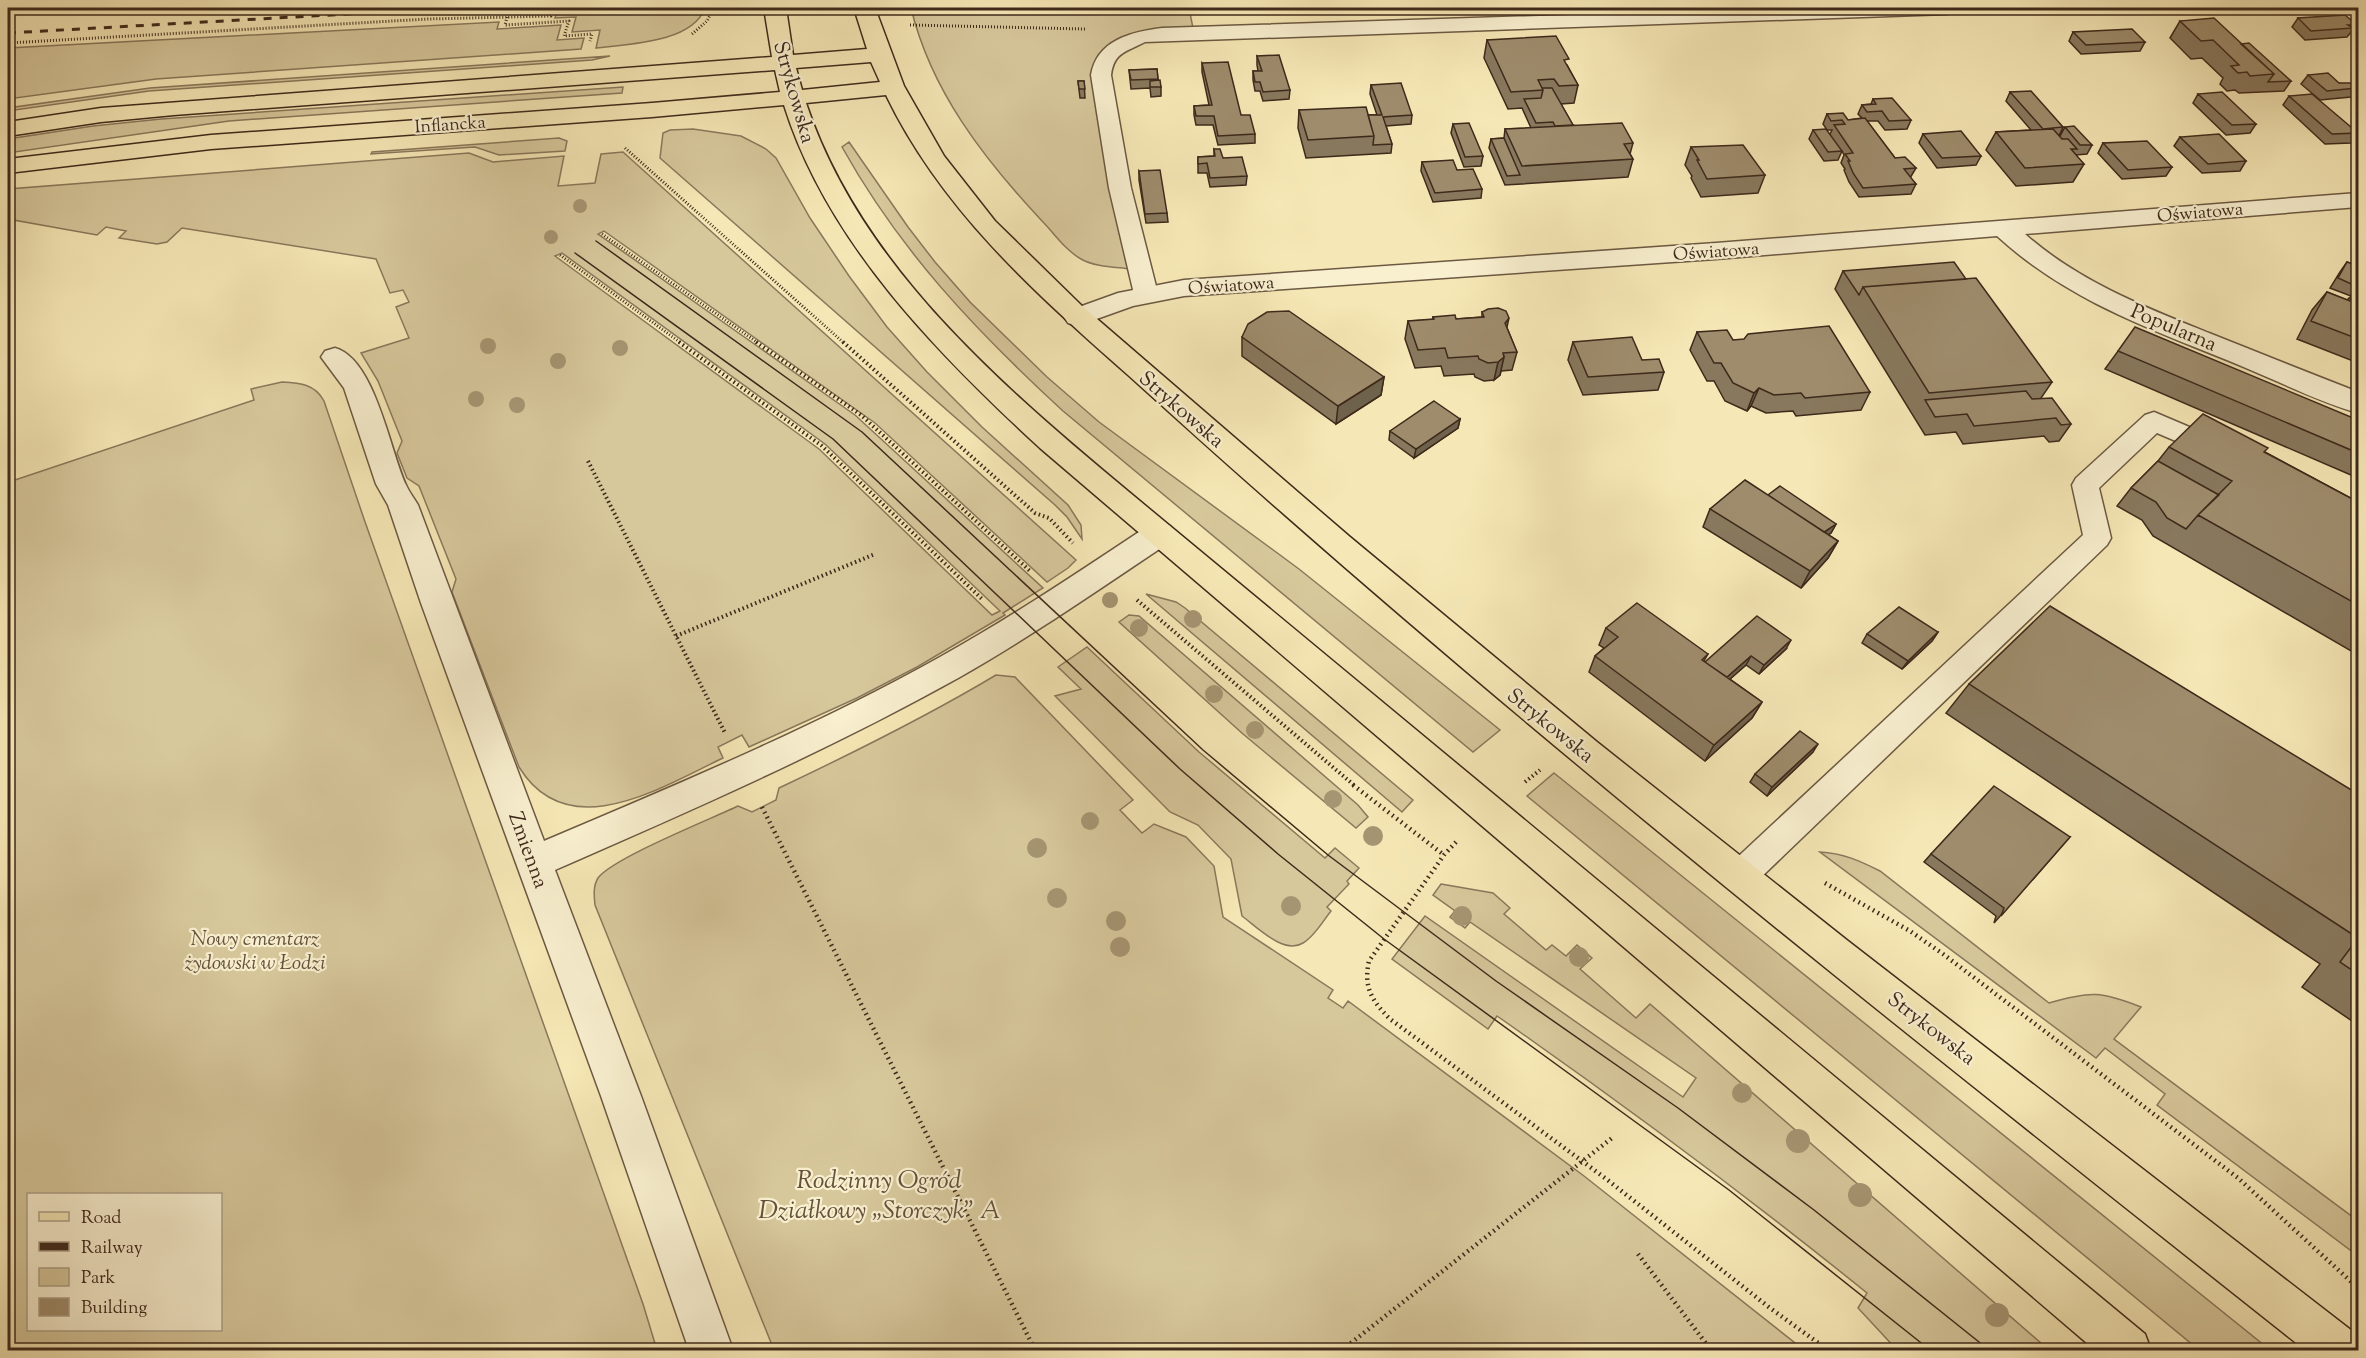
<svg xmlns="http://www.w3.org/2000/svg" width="2366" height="1358" viewBox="0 0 2366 1358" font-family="'Sorts Mill Goudy',serif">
	<rect width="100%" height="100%" fill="#f6e8b6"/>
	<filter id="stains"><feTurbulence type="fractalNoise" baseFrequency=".00333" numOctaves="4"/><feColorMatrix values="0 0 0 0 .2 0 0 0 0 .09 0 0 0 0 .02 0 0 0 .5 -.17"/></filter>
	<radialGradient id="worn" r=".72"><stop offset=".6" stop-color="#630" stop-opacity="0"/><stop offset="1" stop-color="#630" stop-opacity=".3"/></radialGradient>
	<path fill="#d7c89c" stroke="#8a785c" stroke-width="1.5" fill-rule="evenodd" d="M558,8H705C692,43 628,44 596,48L600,30L572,32L576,17L555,18Z
		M911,8H1189L1193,28C1166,32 1108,32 1096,60C1094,64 1094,70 1093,75L1130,269C1115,267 1095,267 1081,259C1065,250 1054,233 1042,221C984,159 931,91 911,8Z
		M499,22L497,29L561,25L557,40L584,38L581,49L156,79L8,99V48Z
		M610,56L592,60L149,91L8,111V108L150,88Z
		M623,87L622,93L229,121L8,153V139L93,126L161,119Z
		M693,129L741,136L766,149L776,158L810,218L849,276L887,327L927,372L982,427L1068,505L1081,525L1082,539L1067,517L1055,505L660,158L663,133L670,130Z
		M559,138L567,141L565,151L499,155L475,147L371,154L372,152Z
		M849,142L908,227L935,262L970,302L1047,377L1099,422L1299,569L1500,730L1473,752L1063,411C975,330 900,251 842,147Z
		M623,152L1076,560L1068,568L1047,582L875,423L604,231L598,234L855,415L1043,588L1003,613L1005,615L917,667L857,698L749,747L742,735L718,747L723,758C662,787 568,847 519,767L452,592L456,579L419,486L407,478L397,453L402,441L378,381L361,353L409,338L396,307L409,302L403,290L390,293L376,259L182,228L167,242L157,244L119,238L126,231L106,227L97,235L8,219V189L469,153L493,162L564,156L558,186L595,183L601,154ZM562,253L825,444L1000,611L992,615L819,449L555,256Z
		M282,382C300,383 315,384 324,401L364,519L643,1304L657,1350H8V460L12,481L254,400L251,389ZM28,1194H220V1330H28Z
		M1146,594L1176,602L1185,608L1413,800L1402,812Z
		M1129,615L1139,616L1358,805L1368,817L1356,828L1243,734L1119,622Z
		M1087,647L1199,752L1325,858L1335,848L1359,868L1347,881L1349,884L1327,907L1331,911C1323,921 1314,937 1303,943C1284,955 1257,927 1242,916L1231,859L1198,825L1170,812L1055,696L1081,689L1058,667Z
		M996,675L1015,677L1133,800L1120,810L1142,833L1154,824L1186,837L1214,866L1223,917L1333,990L1328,998L1343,1008L1348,1001L1584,1176L1804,1350H774L595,905C594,896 593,886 598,878C613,858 711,819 738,806L752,812L776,800L779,788C853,753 926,717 996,675Z
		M1554,773L2270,1350H2199L1527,796Z
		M1820,852C1843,853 1860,861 1880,871L2049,1003C2090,991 2101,991 2141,1007L2114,1039L2358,1221V1256L2157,1105L2165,1094L2105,1048L2096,1058Z
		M1441,884L1493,893L1510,908L1504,914L1546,950L1552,945L1566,956L1577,945L1592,958L1580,969L1636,1018L1650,1004L2049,1350H1897L1858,1308L1867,1293C1747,1196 1623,1104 1497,1016L1488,1029L1392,959L1425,916L1683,1097L1696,1078L1470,922L1465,928L1450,917L1455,911L1433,895Z"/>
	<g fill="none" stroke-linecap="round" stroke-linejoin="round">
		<defs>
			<path id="lane" d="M1788,8H1957L1954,12L1947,14L1145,42C1126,52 1114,52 1111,75L1131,188L1158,294L1154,299L1146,302L1138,299L1134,294L1109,188L1091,75C1097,40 1131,32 1162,28Z
				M2154,412L2227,443L2231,450L2227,457L2218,459L2157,433L2099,488L2111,538L2107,545L1752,886L1740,891L1728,886L1723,876L1728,866L2083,535L2072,485L2076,478L2145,415Z"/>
			<path id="street" d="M2358,193V207L2025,234C2078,281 2144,307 2209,333C2259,353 2309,373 2358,392V413C2317,401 2278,381 2239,365C2151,329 2068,301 1997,236L1716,259L1184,296L1133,306L1077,326L1068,323L1064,317L1068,311L1118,293L1184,280L1716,243Z
				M335,348C375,359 390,451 406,485C409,492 414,498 418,505L544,841C678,784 813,728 940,657C1012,617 1080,571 1148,526L1159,523L1170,526L1174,534L1170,542C1101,588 1032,636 960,677C829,750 692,810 555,870L641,1096L733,1350H689L601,1096L421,603L388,505L376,484L344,388L321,357L325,351Z"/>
			<path id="primary" d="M764,8H786L793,55L867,49L854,8H875L904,86L944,156L995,221L1082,306L1350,537L1597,742L1848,941L2356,1334L2358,1350H2305C1961,1077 1615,805 1285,515C1232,469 1180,422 1128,375C1035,293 941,209 886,95L806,103C860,266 1002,386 1129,492L2145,1334L2151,1350H2095L1040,448C937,353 827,242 784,105L652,117L211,149L8,173V159L211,135L652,103L780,92L775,70L174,115L101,122L8,136V122L101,108L772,57ZM871,62L880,82L802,90L796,68Z"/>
		</defs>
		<use href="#lane" stroke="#6c5942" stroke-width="3"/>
		<use href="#street" stroke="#6c5942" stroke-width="3"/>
		<use href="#primary" stroke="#3e291b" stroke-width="3"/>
		<path stroke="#3e291b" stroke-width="3" stroke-dasharray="1 2" stroke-linecap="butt" d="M8,11L80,8
			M507,17L505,25L569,21L564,36L592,34L590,41
			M910,25L1085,29
			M692,34L707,21L714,8
			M8,43L428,19L551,16L553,11L532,12V8
			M625,148L844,343
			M602,234L758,343
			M560,255L681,343"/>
		<path stroke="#3e291b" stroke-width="4" stroke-dasharray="1.5 3" stroke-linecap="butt" d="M679,342L822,446L982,599
			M756,342L861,415L1030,571
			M843,342L1035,513L1049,518L1073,543
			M588,461L725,733
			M1137,600L1355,786
			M676,636L875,554
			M1525,782L1540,770"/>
		<path stroke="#3e291b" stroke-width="4.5" stroke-dasharray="1.5 4" stroke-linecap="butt" d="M1353,785L1444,855
			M762,807L1035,1350
			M1456,842L1444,855L1369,961C1363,987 1372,1001 1390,1019L1605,1178L1770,1308L1828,1350
			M1825,883L1910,931L1943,954L2238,1178L2358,1288
			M1638,1254L1711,1350
			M1342,1350L1612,1138"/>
		<use href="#lane" fill="#f9f0d0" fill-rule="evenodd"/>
		<use href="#street" fill="#f9f0d0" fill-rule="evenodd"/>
		<use href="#primary" fill="#f6e8b6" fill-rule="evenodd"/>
		<path stroke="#3e291b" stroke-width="1.5" d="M596,241L862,432L1203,750L1328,855L1496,981L1678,1108L1814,1210L1989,1350
			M575,253L833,439L1180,769L1278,854L1384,939L1729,1190L1930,1350"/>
		<path stroke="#3e291b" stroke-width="3" stroke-dasharray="8 8" stroke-linecap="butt" d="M8,33L455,8"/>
	</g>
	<g fill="#a69572">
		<circle cx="580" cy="206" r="7"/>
		<circle cx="551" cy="237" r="7"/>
		<circle cx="488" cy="346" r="8"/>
		<circle cx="620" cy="348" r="8"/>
		<circle cx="558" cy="361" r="8"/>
		<circle cx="476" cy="399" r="8"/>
		<circle cx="517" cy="405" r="8"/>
		<circle cx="1110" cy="600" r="8"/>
		<circle cx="1193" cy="619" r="9"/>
		<circle cx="1139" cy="628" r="9"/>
		<circle cx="1214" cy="694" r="9"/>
		<circle cx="1255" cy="730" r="9"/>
		<circle cx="1333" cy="799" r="9"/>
		<circle cx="1090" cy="821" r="9"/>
		<circle cx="1373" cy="836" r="10"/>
		<circle cx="1037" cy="848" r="10"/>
		<circle cx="1057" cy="898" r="10"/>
		<circle cx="1291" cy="906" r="10"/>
		<circle cx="1462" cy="916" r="10"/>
		<circle cx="1116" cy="921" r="10"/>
		<circle cx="1120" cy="947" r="10"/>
		<circle cx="1579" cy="957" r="10"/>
		<circle cx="1742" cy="1093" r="10"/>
		<circle cx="1798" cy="1141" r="12"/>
		<circle cx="1860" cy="1195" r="12"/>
		<circle cx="1997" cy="1315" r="12"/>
	</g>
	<path fill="#88785d" stroke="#3e291b" stroke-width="1.5" d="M2298,18L2357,25L2347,37L2305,40L2292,27Z
		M2180,21L2241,44L2291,81L2284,91L2239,93L2235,90L2227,91L2220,84L2223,78L2202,58L2191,59L2170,38Z
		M2073,32L2145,42L2140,51L2081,54L2069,41Z
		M1487,40L1567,65L1578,85L1574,103L1561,104L1573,125L1633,143L1630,154L1633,159L1628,177L1505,185L1489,148L1491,139L1504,138L1505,129L1531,128L1522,108L1508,109L1484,58Z
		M1257,56L1290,90L1289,99L1263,101L1260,91H1255L1253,80V71H1258L1257,65Z
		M1202,63L1255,134V143L1218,145L1213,125H1196L1194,115V106L1209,105L1202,72Z
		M1157,69L1158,80L1161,87V96L1151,97L1150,88L1131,89L1129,70Z
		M2308,75L2339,83L2357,88L2351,97L2320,100L2301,84Z
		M1078,81H1084L1085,98H1080Z
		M1371,85L1412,115L1411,124L1386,126L1392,144L1391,153L1306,158L1298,128L1299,110L1368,115H1377L1370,94Z
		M2010,92L2063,127L2059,136H2060L2065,127L2092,145L2087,154L2075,155L2084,164L2073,182L2016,186L1986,150L1996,132L2031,130L2006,101Z
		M2198,94L2256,124L2250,133L2226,135L2193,103Z
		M2289,96L2358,133L2351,143L2325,144L2283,105Z
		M1873,99L1911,120L1907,129L1885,130L1878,121H1867L1895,158L1916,168L1910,178L1916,184L1911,194L1859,197L1849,182L1844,170L1845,169L1841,163L1844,155L1842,151L1838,160L1824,161L1809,139L1813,130L1830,134L1832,130H1827L1823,124L1827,114L1848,120L1862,118L1858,114L1862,105L1871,104Z
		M1453,124L1483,156L1481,166L1464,167L1451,133Z
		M1923,134L1981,156L1976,165L1937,168L1919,143Z
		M2180,137L2246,161L2240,171L2202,173L2174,146Z
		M2103,143L2172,167L2166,176L2122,179L2098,153Z
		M1691,147L1765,175L1758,193L1701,197L1691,178L1692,176L1685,165Z
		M1214,149L1223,158L1247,176L1246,185L1210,187L1207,173H1198V157L1214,156Z
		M1422,162L1457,170L1482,189L1481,198L1433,202L1421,171Z
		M1139,171L1167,213L1168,222L1146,223L1139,180Z
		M2347,262L2358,266V363L2297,339L2312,310L2327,292L2347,300L2351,296L2330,288L2340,272Z
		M1843,271L1966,279L2052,382L2041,398L2071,424L2059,441L2049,442L2044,436L1963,444L1956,432L1925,435L1835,289Z
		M1482,312L1507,328L1517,352L1512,370L1501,371L1500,375L1494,380L1484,381L1475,377L1474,374L1444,376L1441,366L1415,368L1405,339L1408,321L1432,320L1433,317L1456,319L1482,317Z
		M1697,332L1733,340L1870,392L1861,410L1796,416L1793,411L1766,413L1751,406L1747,411L1725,401L1714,381H1707L1690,350Z
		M1242,337L1384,377L1381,395L1336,424L1242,356Z
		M1573,342L1642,360L1664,372L1658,390L1583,395L1568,360Z
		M2118,351L2358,420V478L2105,369Z
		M1460,419L1458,428L1414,458L1389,440L1390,431Z
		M2169,447L2265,452L2358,502V655L2153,536L2142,520L2117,506L2131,488L2158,461Z
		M1768,495L1836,524L1831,533L1828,535L1838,541L1828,558L1801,588L1703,527L1710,509Z
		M1606,628L1708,654L1704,661L1705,662L1786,649L1759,674L1746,665L1730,679L1762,702L1752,718L1705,761L1589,672L1595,656L1604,648L1599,645Z
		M1938,632L1932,641L1902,669L1862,643L1867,634Z
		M1969,684L2358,794V1025L2302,987L2320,964L1946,713Z
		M1813,752L1767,796L1750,782L1755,774Z
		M2070,837L1994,923L1996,916L1924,862L1931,854Z"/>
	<path fill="#6f624c" stroke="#3e291b" stroke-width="1.5" d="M1509,318L1505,336V323Z
		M1504,357L1500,375L1494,380L1498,362Z
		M1384,377L1381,395L1336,424L1338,406Z
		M1759,388L1751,406L1747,411L1754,393Z
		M1460,419L1458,428L1414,458L1416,449Z
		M1836,524L1831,533L1812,547L1816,538Z
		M1838,541L1828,558L1801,588L1810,571Z
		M1938,632L1932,641L1902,669L1908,661Z
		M1791,640L1786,649L1759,674L1764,665Z
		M1751,656L1746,665L1722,686L1727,677Z
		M1762,702L1752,718L1705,761L1714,745Z
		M1818,744L1813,752L1767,796L1772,787Z"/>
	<path fill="#9e8c6c" stroke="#3e291b" stroke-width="1.5" d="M2345,15L2357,25H2348L2353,28L2311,31L2298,18Z
		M2214,18L2274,74L2250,76L2247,72L2238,73L2231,66L2239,65L2213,40L2201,41L2180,21Z
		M2132,29L2145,42L2086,45L2073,32Z
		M1556,36L1569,59L1564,60L1578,85L1559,86L1554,79L1538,80L1543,90L1511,92L1487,40Z
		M2249,43L2291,81L2268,82L2274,74L2241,44Z
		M1279,55L1290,90L1263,92L1260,82H1255L1253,71H1262L1257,56Z
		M1228,62L1241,115H1250L1255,134L1218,136L1214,116H1196L1194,106L1212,105L1202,63Z
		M1157,69L1158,79L1131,80L1129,70Z
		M2328,73L2339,83H2350L2357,88L2327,91L2308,75Z
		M1160,80L1161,87H1150V81Z
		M1078,81H1084L1085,89H1079Z
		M1401,83L1412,115L1383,117L1392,144L1373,145L1374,136L1368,115H1382L1371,85Z
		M1542,88H1552L1573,125L1555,126L1553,122L1536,123L1524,99L1541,98L1543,90Z
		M2031,91L2063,127L2043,129L2010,92Z
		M2222,92L2256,124L2232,125L2198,94Z
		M2312,94L2358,133L2332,134L2289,96Z
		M1892,98L1911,120L1889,121L1882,111L1867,112L1862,105L1876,104L1873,99Z
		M1366,107L1374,136L1308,140L1299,110Z
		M1843,113L1848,120L1865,118L1895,158L1905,157L1916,168L1904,169L1916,184L1863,188L1853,173L1848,161H1850L1845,154L1853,153L1834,125L1845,124L1842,120L1831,121L1827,114Z
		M1469,123L1483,156L1465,157L1453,124Z
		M1622,123L1633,143L1624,144L1633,159L1522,166L1505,129Z
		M2074,126L2092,145H2080L2065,127Z
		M1826,129L1842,151L1828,152L1813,130Z
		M2053,129L2062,139H2068L2077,149H2071L2084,164L2025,168L1996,132Z
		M1961,131L1981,156L1942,158L1923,134Z
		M2219,134L2246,161L2208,164L2180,137Z
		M1504,138L1520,175L1507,176L1491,139Z
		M2147,141L2172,167L2128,170L2103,143Z
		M1743,145L1765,175L1707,179L1697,160H1699L1691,147Z
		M1214,149H1220L1223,158L1242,157L1247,176L1210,178L1207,163L1198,164V157L1215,156Z
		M1453,160L1457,170L1473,169L1482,189L1435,193L1422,162Z
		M1160,170L1167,213L1145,214L1139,171Z
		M1954,262L1966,279L1863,287L1859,295L1843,271Z
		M2347,262L2358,266V287L2338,278Z
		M1976,278L2052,382L1929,393L1863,287Z
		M2327,292L2350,301L2352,294L2358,296V339L2311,321Z
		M1498,308L1506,311L1509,318L1505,323L1517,352L1503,353L1504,357L1498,362L1488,363L1479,359L1478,356L1448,358L1445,348L1418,350L1408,321L1434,319L1433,317L1455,315L1456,319L1484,317L1482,312L1488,309Z
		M1289,311L1384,377L1338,406L1242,337L1248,324L1267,312Z
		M1829,326L1870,392L1805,398L1801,393L1774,395L1759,388L1754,393L1733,383L1721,363H1714L1697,332L1727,330L1733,340L1744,339L1748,334Z
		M2135,327L2358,420V453L2118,351Z
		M1632,337L1642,360L1659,359L1664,372L1588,377L1573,342Z
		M2026,391L2032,399L2052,398L2071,424L2061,425L2056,418L1974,426L1967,414L1935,417L1925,400Z
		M1434,401L1460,419L1416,449L1390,431Z
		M2203,414L2268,448L2264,452L2358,502V605L2198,515L2232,481L2169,447Z
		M2158,461L2219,495L2198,515L2186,529L2167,518L2156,502L2131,488Z
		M1745,480L1838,541L1810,571L1710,509Z
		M1780,486L1836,524L1824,532L1768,495Z
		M1637,603L1708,654L1702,660L1762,702L1714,745L1595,656L1618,637L1606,628Z
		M2050,606L2358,794V974L2340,962L2358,938L1969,684Z
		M1899,607L1938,632L1908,661L1867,634Z
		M1757,616L1791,640L1764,665L1751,656L1727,677L1705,662Z
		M1800,731L1818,744L1772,787L1755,774Z
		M1994,786L2070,837L2001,916L2004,908L1931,854Z"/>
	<g text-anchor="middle" stroke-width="4.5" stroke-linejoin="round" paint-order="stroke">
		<g font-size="18" fill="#3e291b" stroke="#f9f0d0">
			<text transform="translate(450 124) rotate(-4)" y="6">Inflancka</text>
			<text transform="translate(2200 212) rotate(-5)" y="6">Oświatowa</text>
			<text transform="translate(1716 251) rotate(-4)" y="6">Oświatowa</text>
			<text transform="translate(1231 285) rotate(-4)" y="6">Oświatowa</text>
		</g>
		<g font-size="21" fill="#3e291b" stroke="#f9f0d0">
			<text transform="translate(795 92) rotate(74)" y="7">Strykowska</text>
			<text transform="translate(2174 327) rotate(23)" y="7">Popularna</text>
			<text transform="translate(1182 409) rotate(41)" y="7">Strykowska</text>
			<text transform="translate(1551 725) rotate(39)" y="7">Strykowska</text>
			<text transform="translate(529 850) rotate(70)" y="7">Zmienna</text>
			<text transform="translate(1932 1028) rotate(38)" y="7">Strykowska</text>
		</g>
		<g font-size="21" font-style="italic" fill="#64513b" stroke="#f9f0d0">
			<text x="255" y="945">Nowy cmentarz<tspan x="255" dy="24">żydowski w Łodzi</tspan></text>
		</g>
		<g font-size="26" font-style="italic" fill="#64513b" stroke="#f9f0d0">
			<text x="879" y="1188">Rodzinny Ogród<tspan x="879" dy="30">Działkowy „Storczyk” A</tspan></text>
		</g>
	</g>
	<rect width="2366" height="1358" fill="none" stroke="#f6e8b6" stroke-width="30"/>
	<rect x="9" y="9" width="2348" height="1340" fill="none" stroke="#3e291b" stroke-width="3"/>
	<rect x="15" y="15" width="2336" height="1328" fill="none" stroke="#3e291b" stroke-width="1.5"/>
	<rect x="27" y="1193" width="195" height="138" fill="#f9f0d0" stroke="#aea088" stroke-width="1.5"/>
	<rect x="39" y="1212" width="30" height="9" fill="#f6e8b6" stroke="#aea088" stroke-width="1.5"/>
	<text x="81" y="1223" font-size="18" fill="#3e291b">Road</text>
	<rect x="39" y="1242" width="30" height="9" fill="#3e291b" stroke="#aea088" stroke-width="1.5"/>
	<text x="81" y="1253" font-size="18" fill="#3e291b">Railway</text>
	<rect x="39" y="1268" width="30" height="18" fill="#d7c89c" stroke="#aea088" stroke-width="1.5"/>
	<text x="81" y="1283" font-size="18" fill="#3e291b">Park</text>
	<rect x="39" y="1298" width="30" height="18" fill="#9e8c6c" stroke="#aea088" stroke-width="1.5"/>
	<text x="81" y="1313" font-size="18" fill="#3e291b">Building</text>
	<rect width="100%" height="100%" filter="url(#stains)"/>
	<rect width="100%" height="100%" fill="url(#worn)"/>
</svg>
